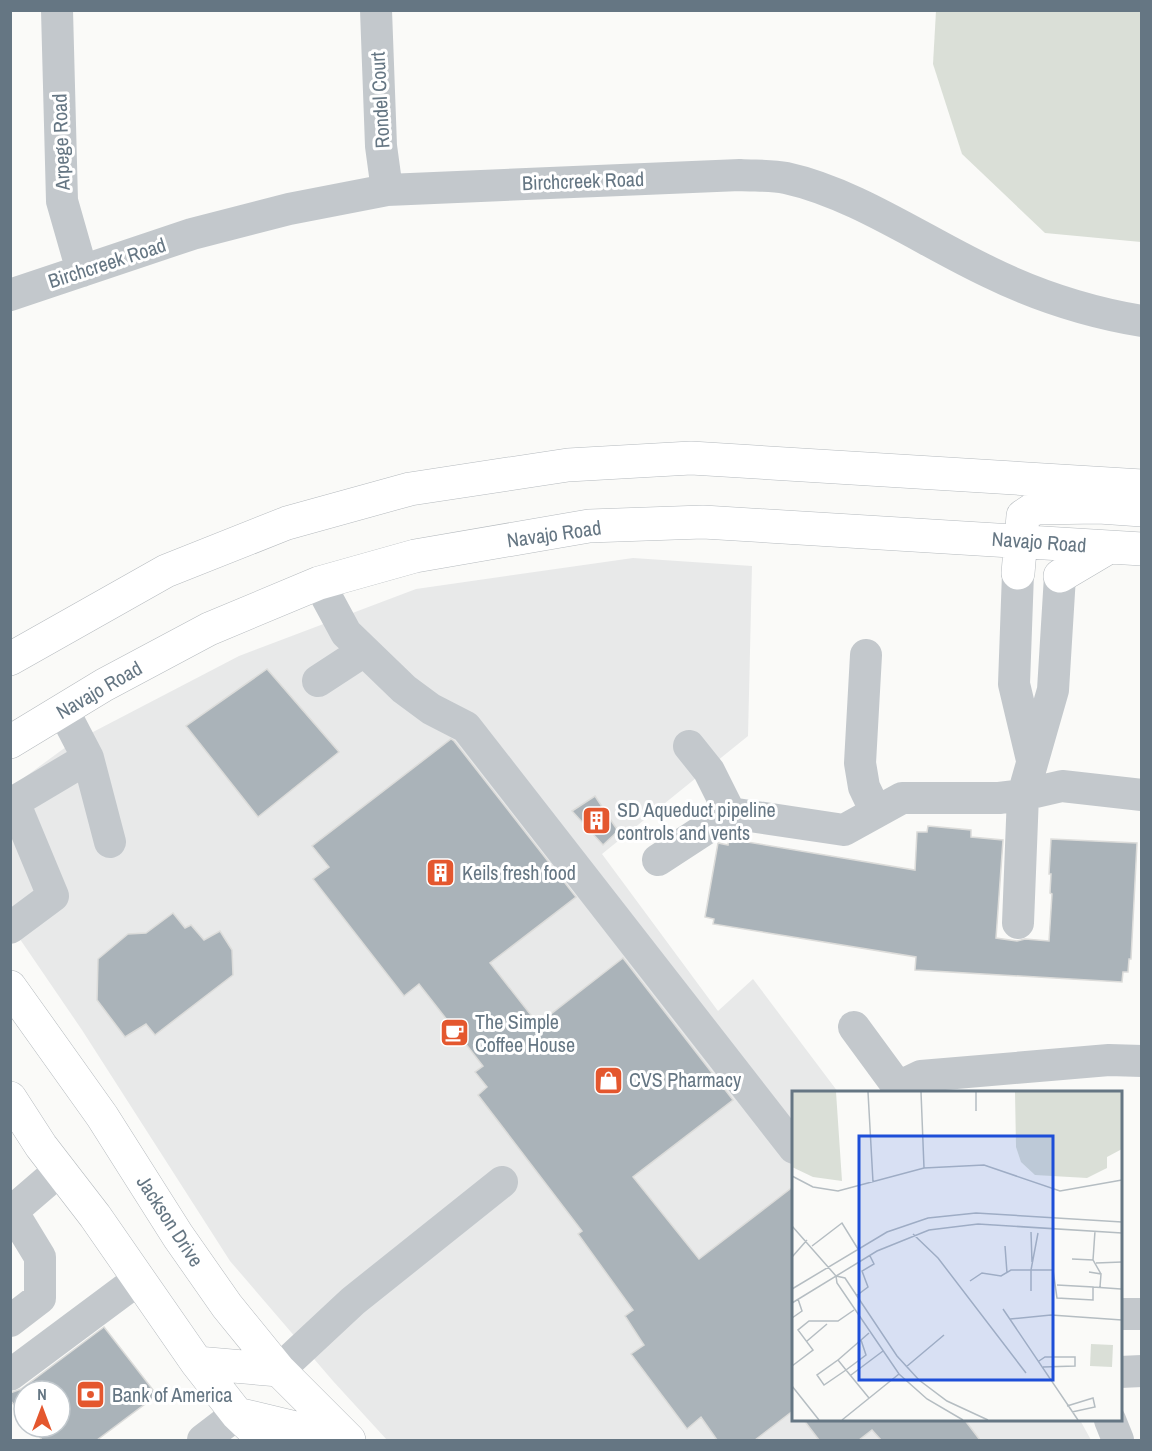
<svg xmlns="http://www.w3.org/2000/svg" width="1152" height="1451" viewBox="0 0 1152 1451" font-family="'Archivo Narrow',sans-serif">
	<rect width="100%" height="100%" fill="#fafaf8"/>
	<path fill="#e8e9e9" d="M633,558L752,566L748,736L602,854L718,1011L753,979L838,1092H794V1420H1080L1091,1440H387L333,1381L230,1261L82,1030L11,926L10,788L70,744L239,656L416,589Z"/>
	<path fill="#dadfd7" d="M936,11H1141V242L1045,233L962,154L933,64Z"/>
	<path fill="#aab3b9" stroke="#dcdcda" stroke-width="1.5" d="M267,669L339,752L258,817L186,726Z
		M451,739L454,741L576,897L490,963L538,1024L623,958L733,1100L633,1177L699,1259L794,1186V1410L755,1440H717L701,1417L687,1429L631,1354L644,1345L625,1316L633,1310L578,1234L582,1231L478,1095L487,1087L475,1072L483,1066L419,984L404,996L313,879L329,867L312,846Z
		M595,796L618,831L603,845L572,811Z
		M928,826L971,830V837L1003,840L996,938L1017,941L1025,939L1049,941L1052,894L1050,893L1051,874H1049L1051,839L1137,843L1131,959H1129L1128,972H1123L1122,982L915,970L916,957L713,924L714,919L705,917L718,843L728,845L729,839L915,870L917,832H927Z
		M173,913L185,928L191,925L204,940L220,931L232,950L233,975L155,1035L146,1024L125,1037L97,1000L98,959L128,934L146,933Z
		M104,1327L157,1395L97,1440H42L32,1427H60V1391H24V1417L10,1400V1393L21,1389Z
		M803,1419H964L980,1440H881L872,1430L859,1440H819Z"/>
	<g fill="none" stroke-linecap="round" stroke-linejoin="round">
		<defs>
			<path id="major" d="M1018,573L1023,516L1035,508L1099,507L1142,510
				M1060,576L1109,547
				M10,659L166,571L287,523L410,489L568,465L691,458L1142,486
				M10,742L104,685L209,629L319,583L415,556L589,526L703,522L1142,549
				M10,987L102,1116L178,1236L227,1306L279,1370L349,1440
				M10,1098L41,1146L95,1216L197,1363L237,1414L264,1440
				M197,1363L279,1370
				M237,1414L300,1429L332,1440"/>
		</defs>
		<use href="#major" stroke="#b5babe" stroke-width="34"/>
		<path stroke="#c3c8cc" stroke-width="32" d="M57,10L62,201L82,271
			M376,10L381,146L387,190
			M10,295L192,234L289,209L387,190L740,175C755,176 771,175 786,178C855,193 925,242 989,272C1038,296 1088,312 1142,321
			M1018,573L1014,684L1032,760
			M319,583L346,633L404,689L431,709L466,727L794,1148
			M866,655L860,763L864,787L876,812
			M318,681L364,651
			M689,746L709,771L730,813
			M88,758L110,842
			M658,860L730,813L844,830L902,798H999L1023,795L1053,690L1060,576
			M1018,923L1023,795L1062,786L1142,795
			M10,928L53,896L14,802L88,758L63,710
			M854,1027L898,1087L899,1092
			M898,1087L921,1076L1109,1060L1142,1061
			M10,1213L60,1170
			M1120,1314H1142
			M10,1321L40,1298V1257L12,1211
			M279,1370L353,1301L502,1182
			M1120,1372L1142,1371
			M10,1375L139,1279
			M1110,1420L1118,1440
			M203,1440L237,1414"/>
		<use href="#major" stroke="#fff" stroke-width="33"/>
	</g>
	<defs>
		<symbol id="building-square" viewBox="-11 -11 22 22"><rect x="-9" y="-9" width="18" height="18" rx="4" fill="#e4572e" stroke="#fff"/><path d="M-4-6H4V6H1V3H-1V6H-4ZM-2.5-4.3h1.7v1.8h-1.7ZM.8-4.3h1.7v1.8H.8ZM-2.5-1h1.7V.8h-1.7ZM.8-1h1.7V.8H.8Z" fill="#fff"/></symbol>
		<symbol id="cafe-square" viewBox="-11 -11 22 22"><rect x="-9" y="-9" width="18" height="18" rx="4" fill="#e4572e" stroke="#fff"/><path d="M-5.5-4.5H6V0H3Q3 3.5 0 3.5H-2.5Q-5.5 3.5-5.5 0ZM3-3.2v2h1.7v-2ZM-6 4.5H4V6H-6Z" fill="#fff"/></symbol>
		<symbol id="shop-square" viewBox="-11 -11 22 22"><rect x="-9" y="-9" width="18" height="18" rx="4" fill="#e4572e" stroke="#fff"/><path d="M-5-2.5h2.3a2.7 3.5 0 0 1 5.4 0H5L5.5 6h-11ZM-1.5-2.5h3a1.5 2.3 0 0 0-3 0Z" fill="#fff"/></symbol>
		<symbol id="bank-square" viewBox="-11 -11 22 22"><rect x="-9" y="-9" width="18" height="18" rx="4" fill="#e4572e" stroke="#fff"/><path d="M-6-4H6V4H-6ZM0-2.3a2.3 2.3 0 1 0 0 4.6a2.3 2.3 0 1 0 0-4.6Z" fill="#fff"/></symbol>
	</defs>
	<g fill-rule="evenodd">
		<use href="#building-square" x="580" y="804" width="33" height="33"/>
		<use href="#building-square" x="424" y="856" width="33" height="33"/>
		<use href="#cafe-square" x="438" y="1016" width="33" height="33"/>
		<use href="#shop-square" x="592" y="1064" width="33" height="33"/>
		<use href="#bank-square" x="74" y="1378" width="33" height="33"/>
	</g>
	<g text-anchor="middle" stroke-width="6" stroke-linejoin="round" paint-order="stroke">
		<g font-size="20" fill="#657683" stroke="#fff">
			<text transform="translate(380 100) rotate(-93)" y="7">Rondel Court</text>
			<text transform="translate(61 142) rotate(-92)" y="7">Arpege Road</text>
			<text transform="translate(583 181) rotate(-2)" y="7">Birchcreek Road</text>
			<text transform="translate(107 263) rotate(-18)" y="7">Birchcreek Road</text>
			<text transform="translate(554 534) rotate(-8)" y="7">Navajo Road</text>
			<text transform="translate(1039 542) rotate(4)" y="7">Navajo Road</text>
			<text transform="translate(99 690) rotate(-30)" y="7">Navajo Road</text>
			<text transform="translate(170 1221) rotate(57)" y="7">Jackson Drive</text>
		</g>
		<g font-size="20" fill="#657683" stroke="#fff" text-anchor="start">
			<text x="617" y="817">SD Aqueduct pipeline<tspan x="617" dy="23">controls and vents</tspan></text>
			<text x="462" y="880">Keils fresh food</text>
			<text x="475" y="1029">The Simple<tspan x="475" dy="23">Coffee House</tspan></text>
			<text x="629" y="1087">CVS Pharmacy</text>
			<text x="112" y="1402">Bank of America</text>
		</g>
	</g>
	<g transform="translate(792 1091)">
		<rect width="330" height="330" fill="#fafaf8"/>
		<path d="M0,1H44L50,90L21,86L0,76ZM223,1H330V58L315,66V77L295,87L243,84L229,71L224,56ZM299,253L321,254L320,276L298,275Z" fill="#dadfd7"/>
		<path fill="none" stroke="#b5bdc2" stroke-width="1.5" d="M76,1L81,91M129,1L132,77M184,1V20M0,85L21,96L46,100L132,77L192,74L268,100L330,89M0,135L44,185L45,192L107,283L135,308L171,329M239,141L240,171M121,143L146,167L234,282M20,155L50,132L66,158M213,155L215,182M0,166L15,149M280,168L301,169L309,183M301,169L303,140M304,172L330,171M297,181L309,183L308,196M44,185L53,187L105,265L127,289L155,310L196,329M178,190L190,182L209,185L219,179H239L246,142M301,196L329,198M0,198L95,141L136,127L184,122L330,131M239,200V179H261L265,207L301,209V196L265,194M64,205L76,196L70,180L82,173L78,165M0,212L85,160L137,139L186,133L330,142M211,218L286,329M0,227L10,220L6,208M218,228L259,224L330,229M69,249L74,264L54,279L32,294L25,284L46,269L54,279L77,307M15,250L35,233M46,269L77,242M247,270L253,266H283V275L251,276M0,275L21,259L6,239L17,230H46L62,219M114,276L152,244M59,284L91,260M0,295L27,329M275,315L301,307L303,316L280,321M50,329L107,283"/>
		<path fill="#1d4ed8" fill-opacity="0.15" stroke="#1d4ed8" stroke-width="3" d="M67,45H261V289H67Z"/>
		<rect width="330" height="330" fill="none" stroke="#657683" stroke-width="3"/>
	</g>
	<rect width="1152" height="1451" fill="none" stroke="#657683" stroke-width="24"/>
	<g transform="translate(42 1409)"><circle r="28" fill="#ffffff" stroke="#c1c8cd" stroke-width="1.5"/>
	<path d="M0-4.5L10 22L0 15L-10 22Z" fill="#e4572e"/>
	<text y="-9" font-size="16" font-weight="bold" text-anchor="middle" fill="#657683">N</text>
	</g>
</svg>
